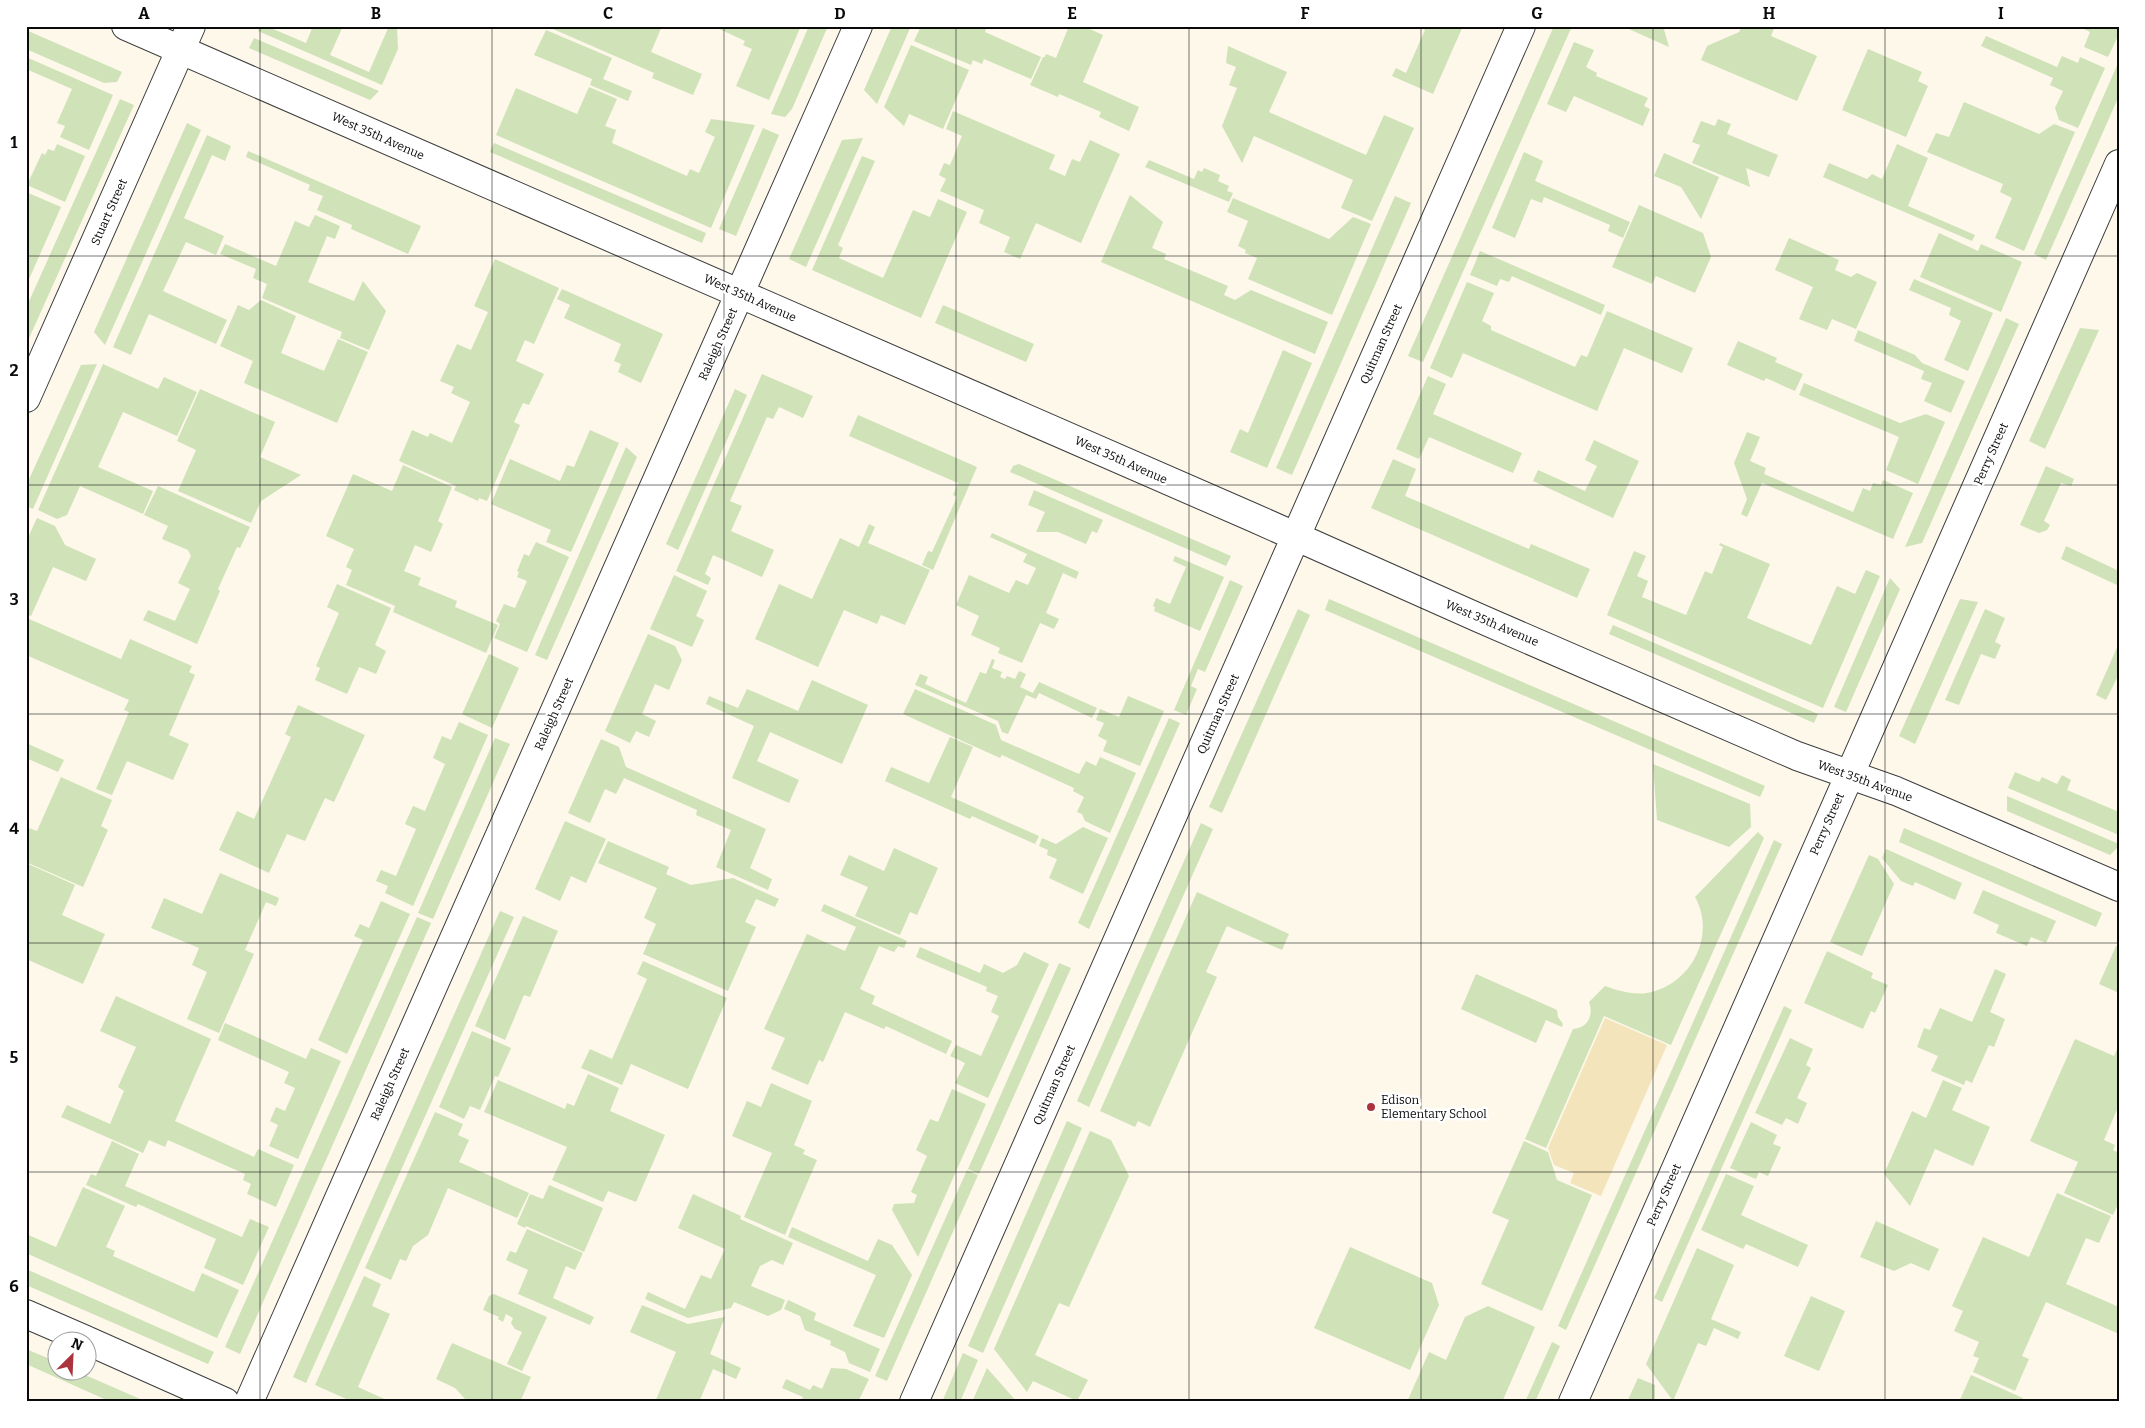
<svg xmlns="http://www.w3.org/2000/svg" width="2145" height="1428" viewBox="0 0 2145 1428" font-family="Bitter,serif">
	<rect width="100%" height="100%" fill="#fdf8ea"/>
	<path fill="#d0e2b8" d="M260,26H266L306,43L313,26H343L330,55L369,72L389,26H397L398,49L382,85L258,31Z
		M546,26H662L651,52L702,74L693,95L652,78L654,73Z
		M713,26H801L769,100L736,86L752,49L743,45L745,41Z
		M809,26H828L792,109L785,117L771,114Z
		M892,26H911L877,104L864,90Z
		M921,26H987L985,32L1041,57L1031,79L984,59L982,64L973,60L971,65L914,41Z
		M1069,26H1083L1103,35L1083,82L1139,107L1129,131L1099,117L1101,112L1059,94L1058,97L1030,85L1043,57H1045L1046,54L1056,58Z
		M1416,26H1463L1433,94L1392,76L1396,68L1406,73L1425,30Z
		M1554,26H1572L1423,362L1408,356Z
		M1622,26H1663L1669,47Z
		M1742,26H1775L1771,36L1817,56L1797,101L1701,60L1707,46L1739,32Z
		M2078,26H2119V34L2108,57L2084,47L2090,32Z
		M26,30L122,72L117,82L104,83L26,49Z
		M546,30L612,58L603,79L632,91L628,101L590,85L592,79L534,55Z
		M1986,36L2057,67L2062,56L2078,63L2080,57L2105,68L2078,128L2059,120L2055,108L2063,91L2050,85L2053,78L1981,46Z
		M254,38L379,91L370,100L249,48Z
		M1574,42L1594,50L1586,67L1597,73L1596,76L1648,98L1644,106L1650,109L1643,126L1574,96L1566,112L1547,104Z
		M911,45L969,70L943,129L909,114L904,126L884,107Z
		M1228,46L1287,72L1269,112L1366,155L1384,115L1414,128L1372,221L1341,208L1353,180L1254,136L1242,163L1222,126L1237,88L1229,85L1236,67L1226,63Z
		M1868,49L1922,72L1918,81L1928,86L1906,137L1842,110Z
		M26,57L113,95L89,150L60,137L65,126L57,123L72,89L26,69Z
		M2119,61V96L2046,260L2034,254Z
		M589,87L617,99L605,126L616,130L612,143L687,176L690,169L699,173L715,137L705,132L711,119L755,125L711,228L496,135L516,88L577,114Z
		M120,99L134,105L26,345V308Z
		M1964,102L2039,134L2054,124L2075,132L2024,251L1995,238L2012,198L2000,192L2003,184L1927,152L1936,133L1949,137Z
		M953,111L1055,155L1049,169L1065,176L1072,159L1080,162L1090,140L1120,154L1081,243L1036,223L1020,259L1004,252L1010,237L979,223L984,210L940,191L946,179L939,175L944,163L950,165L962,136L946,129Z
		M1718,119L1731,124L1727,134L1778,155L1769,177L1746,168L1750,187L1692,163L1700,145L1692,142L1701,121L1715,126Z
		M187,123L201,130L105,345L94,332Z
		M763,128L779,135L736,236L719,229Z
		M207,135L231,146L225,161L212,155L184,218L224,236L216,255L186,242L163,291L227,320L216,344L149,314L131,355L113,347Z
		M863,138L806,267L789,259L842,140Z
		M494,143L706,233L702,243L490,152Z
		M57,144L85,156L65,202L27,185L42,153L45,155L48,149L54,151Z
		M1897,144L1928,158L1908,206L1975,235L1972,241L1823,177L1829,163L1867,179L1872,174L1882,179Z
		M248,151L421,226L408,254L351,229L352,225L317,210L323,196L308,190L310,185L246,157Z
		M1524,152L1543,161L1535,181L1630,222L1623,238L1608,231L1610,225L1544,197L1542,203L1531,199L1515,238L1492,228Z
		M1664,153L1719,177L1701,219L1681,187L1654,176Z
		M862,156L875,161L838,245L843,248L839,258L883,278L913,210L930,217L938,199L967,212L921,318L812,270Z
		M1149,160L1194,179L1198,170L1202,172L1204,168L1220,175L1218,181L1229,186L1227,191L1233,193L1229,202L1145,167Z
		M26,192L61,207L26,286Z
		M1130,195L1163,222L1152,248L1166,254L1164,259L1228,286L1224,295L1235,300L1251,290L1328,322L1315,354L1101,262Z
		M1395,196L1411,203L1292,475L1276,468Z
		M1233,198L1329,239L1353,217L1371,224L1332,315L1248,279L1257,258L1245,253L1246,250L1238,246L1248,221L1227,212Z
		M1639,205L1703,233L1711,257L1695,293L1656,276L1652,284L1612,267Z
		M315,215L340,226L335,239L327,236L308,282L354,301L363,281L386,311L369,350L340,338L342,332L262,298L267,284L253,278L256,269L220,254L225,244L276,266L295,221L309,227Z
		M1939,233L1978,251L1981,244L2022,262L2001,312L1920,277Z
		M1789,238L1839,260L1835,270L1851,277L1857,273L1877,282L1856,329L1832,319L1827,330L1799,319L1813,287L1775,270Z
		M1480,251L1605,305L1601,315L1512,276L1509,282L1500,279L1497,286L1470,275Z
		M495,259L559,288L534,344L525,340L516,361L544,374L529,405L523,403L514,422L520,425L487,501L479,498L478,501L454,490L456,486L399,461L412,430L428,437L430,433L452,443L470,402L451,393L454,387L440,381L457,344L471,350L488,312L474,306Z
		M1914,279L1993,313L1968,371L1944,360L1961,321L1949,315L1951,308L1909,290Z
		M1467,282L1494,293L1482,321L1491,326V330L1575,367L1581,355L1587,357L1607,311L1693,348L1682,373L1624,348L1597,411L1463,353L1452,378L1430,368Z
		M562,289L663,334L641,383L618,372L621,364L614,361L621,344L564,318L570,305L557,299Z
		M261,300L296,316L281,353L324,371L338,339L368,352L337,423L244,383L253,361L220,346L238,305L249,310Z
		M943,305L1034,344L1026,362L935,323Z
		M2006,318L2019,324L1922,543L1905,547Z
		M2080,328L2099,330L2045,449L2029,441Z
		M1858,330L1915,355L1922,363L1965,381L1951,413L1924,401L1932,383L1921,379L1924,371L1854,341Z
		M1738,341L1777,358L1775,362L1803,374L1795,391L1766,378L1764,381L1727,365Z
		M1283,350L1312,363L1267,468L1230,452L1240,429L1248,433Z
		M97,364L33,509L26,506V486L81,365Z
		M103,364L158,389L164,377L197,392L177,436L123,412L98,467L153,491L143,514L80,486L67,515L57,519L38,510Z
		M762,374L813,396L803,418L779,407L773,419L767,417L730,501L742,506L731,531L774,550L762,577L713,555L705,574L711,578L708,585L676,571Z
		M1428,376L1446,384L1433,414L1522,453L1513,473L1429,437L1419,459L1396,449Z
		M1804,383L1900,423L1926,414L1945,422L1918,484L1886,470L1899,437L1799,395Z
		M200,389L275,422L260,457L301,475L261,501L251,523L178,491L196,450L177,441Z
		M735,389L747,395L678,550L666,544Z
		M858,415L977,467L933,570L922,565L928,551L932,552L957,497L953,495L958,483L849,436Z
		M590,430L619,443L571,552L546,542L551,530L491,504L510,459L560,481L567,465L574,467Z
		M1747,432L1760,437L1750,461L1766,468L1764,474L1853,512L1863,488L1870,491L1873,483L1881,485L1883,480L1913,493L1893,539L1762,483L1747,517L1741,514L1747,499L1734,463Z
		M1594,440L1639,461L1613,518L1533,481L1538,470L1585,491L1597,466L1585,460Z
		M626,447L637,457L547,660L535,655Z
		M1393,459L1416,469L1405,496L1529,549L1531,544L1590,569L1577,598L1371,508Z
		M1019,464L1231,556L1226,566L1010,472L1013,466Z
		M403,465L452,487L438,521L443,524L431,552L415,545L404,571L421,578L418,585L457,601L455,607L498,625L486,653L393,612L395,606L346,585L352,570L346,567L354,549L326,536L353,474L392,491Z
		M2046,466L2074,479L2071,486L2061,483L2044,521L2050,525L2047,530L2039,533L2020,525Z
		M158,486L250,527L240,548L237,547L218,589L220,591L197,644L143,620L148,610L175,621L190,589L178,583L191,556L188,550L162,539L168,526L144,515Z
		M1034,490L1103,520L1097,533L1092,531L1086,544L1058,532H1036L1045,512L1028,505Z
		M37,518L55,526L65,545L96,559L86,581L53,567L31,616L28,615L26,617V542Z
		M869,524L875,527L868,543L930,570L905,625L881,615L877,624L844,610L818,667L755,639L779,584L812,599L840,538L859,547Z
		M992,533L1079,572L1076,579L1063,573L1046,613L1059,619L1054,629L1040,623L1022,663L998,653L1000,648L971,635L979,616L956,605L969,575L1009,593L1016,580L1028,585L1036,568L1023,562L1027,554L990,537Z
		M536,542L569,557L527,652L494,638L500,624L496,621L504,604L515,608L527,581L517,577L519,572L517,571L524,554L529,556Z
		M1720,543L1770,564L1747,618L1811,645L1837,586L1855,594L1866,570L1880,576L1823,708L1607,615L1634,551L1646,556L1637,576L1648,581L1642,597L1686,615L1705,571L1712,574L1723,547L1719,545Z
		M2066,546L2119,571V589L2117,585L2061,559Z
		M1175,556L1224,577L1200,631L1154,611L1155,607L1153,606L1156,598L1170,604L1186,567L1173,561Z
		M674,575L707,591L696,616L704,620L692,647L650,629Z
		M1890,578L1900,589L1846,712L1834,707Z
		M1230,580L1243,586L1205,672L1198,669L1191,686L1197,689L1186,715L1174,710Z
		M337,584L391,608L375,645L386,651L376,674L359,667L347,694L315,680L320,668L316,666L339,613L327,607Z
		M1329,599L1765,786L1760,797L1325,610Z
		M1960,599L1978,602L1915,744L1899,736Z
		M1298,609L1310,615L1222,813L1209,807Z
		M1985,609L2005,618L1995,642L2001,645L1995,659L1981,654L1959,705L1945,700Z
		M29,619L121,659L130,639L192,666L189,672L195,675L169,735L189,744L173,780L127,761L112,795L96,789L129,712L124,710L129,700L26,655V626Z
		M1613,625L1818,714L1814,723L1609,634Z
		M648,634L675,646L682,660L669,690L655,684L642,714L656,721L649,737L636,731L630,743L605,731Z
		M2119,643V674L2106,700L2096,695Z
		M489,654L519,668L492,728L462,714Z
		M992,659L995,660L992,668L1002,672L1000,677L1005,679L1007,676L1015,679L1019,671L1026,674L1020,687L1033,693L1039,682L1097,708L1092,718L1039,693L1036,699L1026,695L1008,734L1002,732L998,721L915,685L920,674L928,677L925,684L966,703L980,672L986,674Z
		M812,680L868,705L842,764L770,732L757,761L799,780L789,803L732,778L754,726L706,704L709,696L738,708L747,689L798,711Z
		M915,689L996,725L1001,740L1079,774L1086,761L1096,766L1100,757L1136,773L1110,833L1085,821L1082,814L1077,812L1084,797L1073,791L1074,788L1002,755L1000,758L903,714Z
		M1128,696L1164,711L1140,766L1103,751L1107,741L1098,736L1104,723L1096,720L1100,709L1119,717Z
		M298,705L365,735L334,802L325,798L305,841L287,834L269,873L219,850L237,811L254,819L291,737L285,734Z
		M1169,718L1180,723L1089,929L1078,923Z
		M459,722L488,735L413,906L385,893L388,886L376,881L381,870L396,876L416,829L405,824L413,806L425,811L445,764L433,758L442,736L451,740Z
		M950,737L973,747L951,797L1039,836L1035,844L972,816L970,819L885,781L891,767L929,783Z
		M495,738L510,744L433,919L418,913Z
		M601,739L619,747L626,767L766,829L750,868L772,879L768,890L716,867L731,830L696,815L697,810L624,778L616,794L605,789L590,823L568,813Z
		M26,743L64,760L58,772L26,758Z
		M1653,764L1750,804L1751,827L1729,847L1657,820Z
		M2015,772L2039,782L2042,777L2057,784L2062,775L2071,780L2067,790L2119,812V835L2008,788Z
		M61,777L112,800L101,826L108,830L83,887L26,862V827L37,831Z
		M2007,796L2119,844V846L2110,855L2007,811Z
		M565,821L606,839L586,883L571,876L560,901L535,889Z
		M1201,823L1213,829L1089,1107L1077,1101Z
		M1083,827L1108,838L1083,894L1049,878L1057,859L1047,855L1048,850L1039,846L1042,838L1056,844Z
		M1904,828L2102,913L2096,927L1899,842Z
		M1758,832L1764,838L1671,1045L1604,1016L1546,1148L1525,1139L1573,1029C1588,1028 1594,1015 1589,1002L1605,986C1619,991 1633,995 1647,993C1690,986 1717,936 1695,897Z
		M1774,840L1782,844L1566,1330L1558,1326Z
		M608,841L669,867L666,874L691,885L733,878L779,899L775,907L756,899L745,922L756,927L728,991L643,954L656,924L644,918L657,888L598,863Z
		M894,848L938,868L917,915L910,912L900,935L855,916L868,887L840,875L849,855L884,871Z
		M1886,849L1962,883L1955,900L1915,882L1913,886L1901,881L1882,858Z
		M1869,855L1878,859L1894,884L1862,956L1830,942Z
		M26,863L75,885L62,915L105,934L83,984L26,959Z
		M220,873L279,898L276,906L266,902L245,950L254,954L219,1033L187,1019L207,972L192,965L199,948L151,928L164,898L202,914Z
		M1983,890L2056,921L2046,943L2031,937L2027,946L1996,933L1999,925L1973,913Z
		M1197,892L1289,934L1282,950L1227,926L1206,972L1217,977L1150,1127L1138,1121L1135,1127L1100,1111Z
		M381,901L410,914L347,1054L318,1040L363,940L354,936L360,924L369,928Z
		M824,904L907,941L904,948L898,946L894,952L879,946L860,989L875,996L872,1004L952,1041L946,1054L886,1026L884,1029L845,1012L823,1062L819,1060L808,1085L771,1069L785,1038L764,1029L807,934L845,951L856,927L821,911Z
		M500,911L514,917L306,1383L293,1377Z
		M523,916L558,931L530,997L524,995L505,1040L475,1026Z
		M417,917L431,923L240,1354L225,1347Z
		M2116,946L2119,947V993L2099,984Z
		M920,947L980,973L984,964L1003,973L1017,965L1024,952L1049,964L988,1098L955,1083L965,1063L950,1056L956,1045L981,1056L999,1016L991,1012L998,996L986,991L987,987L916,957Z
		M1827,951L1873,973L1871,978L1888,985L1875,1013L1871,1011L1863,1029L1804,1003Z
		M643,961L727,998L688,1089L631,1064L622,1085L581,1068L590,1049L612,1059L647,979L637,974Z
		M1059,963L1071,968L979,1174L968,1169Z
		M1995,969L2006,974L1990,1012L2005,1019L1994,1047L1989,1045L1972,1083L1966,1080L1964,1085L1931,1071L1938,1056L1917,1047L1924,1028L1930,1030L1940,1008L1972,1022Z
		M1476,974L1557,1010L1558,1017L1563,1024L1562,1027L1546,1020L1536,1043L1461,1009Z
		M116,996L211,1039L175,1121L254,1157L258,1149L294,1165L276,1207L247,1194L251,1184L243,1180L245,1174L168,1140L165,1147L149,1140L143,1153L61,1117L67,1105L110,1124L124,1091L118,1087L136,1047L100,1031Z
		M1784,1006L1792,1010L1662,1302L1654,1298Z
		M225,1023L306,1059L311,1048L341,1061L298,1159L269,1146L278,1125L270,1121L276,1107L285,1111L295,1088L284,1083L289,1072L218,1040Z
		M472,1031L511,1048L498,1077L495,1076L480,1110L470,1106L464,1119L439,1107Z
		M1790,1038L1813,1049L1806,1065L1811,1068L1797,1098L1807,1103L1798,1124L1786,1118L1782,1125L1755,1113Z
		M2075,1039L2114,1056L2119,1045V1105L2104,1140L2115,1145L2113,1150L2119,1153V1202L2113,1215L2064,1193L2078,1162L2030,1141Z
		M588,1074L619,1088L610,1111L665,1135L636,1202L608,1191L603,1202L552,1180L567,1147L484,1112L498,1080L565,1109L567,1103L574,1106Z
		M1943,1080L1962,1088L1952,1110L1990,1127L1973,1166L1935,1149L1910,1206L1884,1174L1912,1111L1926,1118Z
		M771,1083L812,1101L794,1145L805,1150L803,1154L817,1160L785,1235L744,1217L772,1153L732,1136L747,1101L761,1107Z
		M952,1089L986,1104L918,1257L892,1210L894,1204L914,1203L917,1195L911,1192L927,1156L916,1150L930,1119L938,1122Z
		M435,1112L463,1124L458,1135L469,1140L459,1162L529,1193L517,1218L448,1188L428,1235L413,1246L406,1261L400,1259L391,1280L365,1268Z
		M1067,1121L1082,1128L983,1353L968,1346Z
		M1751,1122L1777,1135L1773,1144L1781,1147L1768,1176L1759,1172L1756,1179L1730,1168Z
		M1090,1131L1111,1140L1129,1176L1069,1307L1059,1303L1035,1355L1088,1380L1077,1401L1033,1381L1027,1392L994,1349Z
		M112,1141L139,1154L125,1186L242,1237L250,1219L269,1227L243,1285L204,1268L216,1239L138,1204L136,1207L86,1185L91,1174L96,1176Z
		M1524,1141L1548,1152L1557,1180L1592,1195L1542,1311L1481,1284L1509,1220L1492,1213Z
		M967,1170L978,1175L887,1381L875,1376Z
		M1726,1174L1754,1186L1741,1215L1808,1245L1798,1267L1746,1244L1743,1249L1701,1230Z
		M549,1185L603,1208L584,1252L526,1226L525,1228L517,1224L530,1194L543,1199Z
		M83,1187L125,1206L106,1247L115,1251L113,1256L194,1292L202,1273L239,1290L217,1338L26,1253V1234L56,1247Z
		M2057,1193L2111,1216L2099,1243L2086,1238L2066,1284L2119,1307V1334L2046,1302L2022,1356L2029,1359L2015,1391L1973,1372L1979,1358L1973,1356L1979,1342L1954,1331L1963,1311L1952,1306L1983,1237L2029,1257Z
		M693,1194L741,1216L740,1219L793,1243L783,1265L772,1260L760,1266L751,1286L785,1300L781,1310L768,1316L734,1302L731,1308L688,1318L645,1299L648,1292L685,1309L701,1275L711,1279L725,1249L678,1228Z
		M1876,1221L1939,1249L1929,1271L1911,1263L1894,1271L1860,1257Z
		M792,1227L868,1261L878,1239L892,1245L912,1275L884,1338L853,1326L876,1275L788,1237Z
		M527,1229L583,1253L575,1270L566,1266L553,1298L594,1317L590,1325L518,1294L528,1270L506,1260L510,1251L516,1253Z
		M1350,1247L1432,1283L1439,1305L1410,1370L1314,1328Z
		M1697,1248L1734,1265L1711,1319L1741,1332L1738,1339L1714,1328L1706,1346L1698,1343L1673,1401L1646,1364Z
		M26,1269L214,1352L208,1364L26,1285Z
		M364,1276L381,1284L372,1306L390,1314L358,1387L391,1402H353L315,1385Z
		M494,1294L547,1317L522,1371L507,1364L522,1332L515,1329L511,1323L513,1318L506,1314L503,1322L498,1319L499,1317L483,1310L489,1296Z
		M1811,1296L1845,1311L1819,1371L1784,1356Z
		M788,1300L816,1313L814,1320L880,1349L870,1372L849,1363L845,1352L830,1345L831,1341L805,1330L800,1316L784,1309Z
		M642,1305L688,1324L725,1317L710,1354L741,1368L736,1379L713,1369L699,1402H655L676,1352L630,1332Z
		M1488,1306L1535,1327L1502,1402H1407L1429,1352L1446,1360L1465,1317Z
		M1552,1342L1560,1346L1535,1402H1525Z
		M452,1343L531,1377L520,1402H471L465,1399L455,1388L436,1379Z
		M26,1349L57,1362L58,1370L76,1371L147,1402H111L26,1364Z
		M963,1353L978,1360L960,1402H942Z
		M831,1368L846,1369L869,1379L858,1402H801L803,1397L782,1388L786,1379L810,1390L813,1385L822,1389Z
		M987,1368L1017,1402H972Z
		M1971,1375L2023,1398L2021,1402H1959Z
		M1638,1378L1655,1385V1402H1627Z"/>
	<path fill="#f3e4bb" d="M1605,1018L1667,1045L1601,1196L1570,1183L1574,1173L1554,1165L1548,1148Z"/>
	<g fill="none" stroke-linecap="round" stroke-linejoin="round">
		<defs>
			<path id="minor" d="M126,26L1252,517L1479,618L1797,756L1896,791L2119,887
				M26,398L191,26
				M26,1314L86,1340
				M88,1341L225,1402
				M249,1402L858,26
				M914,1402L1521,26
				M1573,1402L2119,164"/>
		</defs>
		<use href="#minor" stroke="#3d3d3d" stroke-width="30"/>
		<use href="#minor" stroke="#fff" stroke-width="28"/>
	</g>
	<path fill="none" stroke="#0a0a0a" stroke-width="1" stroke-opacity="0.55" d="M260,26V1402M492,26V1402M724,26V1402M956,26V1402M1189,26V1402M1421,26V1402M1653,26V1402M1885,26V1402M26,256H2119M26,485H2119M26,714H2119M26,943H2119M26,1172H2119"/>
	<circle fill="#aa333d" stroke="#fff" stroke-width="2" cx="1371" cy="1107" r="5"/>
	<g text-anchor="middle" stroke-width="5" stroke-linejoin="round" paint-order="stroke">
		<g font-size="12" fill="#0a0a0a" stroke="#fff">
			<text transform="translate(378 136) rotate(24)" y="4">West 35th Avenue</text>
			<text transform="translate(109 212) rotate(-66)" y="4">Stuart Street</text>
			<text transform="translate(750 298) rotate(24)" y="4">West 35th Avenue</text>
			<text transform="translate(718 344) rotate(-66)" y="4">Raleigh Street</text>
			<text transform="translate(1381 344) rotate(-66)" y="4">Quitman Street</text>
			<text transform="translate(1991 454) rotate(-66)" y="4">Perry Street</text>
			<text transform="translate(1121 460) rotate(24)" y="4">West 35th Avenue</text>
			<text transform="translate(1492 623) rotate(23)" y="4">West 35th Avenue</text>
			<text transform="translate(554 714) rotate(-66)" y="4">Raleigh Street</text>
			<text transform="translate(1218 714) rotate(-66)" y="4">Quitman Street</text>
			<text transform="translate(1865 781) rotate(20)" y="4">West 35th Avenue</text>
			<text transform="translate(1827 824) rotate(-66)" y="4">Perry Street</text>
			<text transform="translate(390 1084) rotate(-66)" y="4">Raleigh Street</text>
			<text transform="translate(1054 1085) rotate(-66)" y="4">Quitman Street</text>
			<text transform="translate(1664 1195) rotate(-66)" y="4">Perry Street</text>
		</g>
		<g font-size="12" fill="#0a0a0a" stroke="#fff" text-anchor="start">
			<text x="1381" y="1104">Edison<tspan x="1381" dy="14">Elementary School</tspan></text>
		</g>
	</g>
	<rect width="2145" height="1428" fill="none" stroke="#ffffff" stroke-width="55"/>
	<g transform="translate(72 1356) rotate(24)"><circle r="24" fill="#ffffff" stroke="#9d9d9d"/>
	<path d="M0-4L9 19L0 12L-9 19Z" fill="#aa333d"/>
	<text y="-8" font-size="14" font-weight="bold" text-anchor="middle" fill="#0a0a0a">N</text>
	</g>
	<rect x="28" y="28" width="2090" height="1372" fill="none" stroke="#0a0a0a" stroke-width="2"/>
	<g font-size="16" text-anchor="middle" font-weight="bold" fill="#0a0a0a">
		<text x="144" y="19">A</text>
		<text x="376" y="19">B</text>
		<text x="608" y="19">C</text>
		<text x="840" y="19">D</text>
		<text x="1072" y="19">E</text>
		<text x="1305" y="19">F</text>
		<text x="1537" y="19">G</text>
		<text x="1769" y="19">H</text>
		<text x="2001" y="19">I</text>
		<text x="14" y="148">1</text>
		<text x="14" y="376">2</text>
		<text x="14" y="605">3</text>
		<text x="14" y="834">4</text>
		<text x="14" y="1063">5</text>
		<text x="14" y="1292">6</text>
	</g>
</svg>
